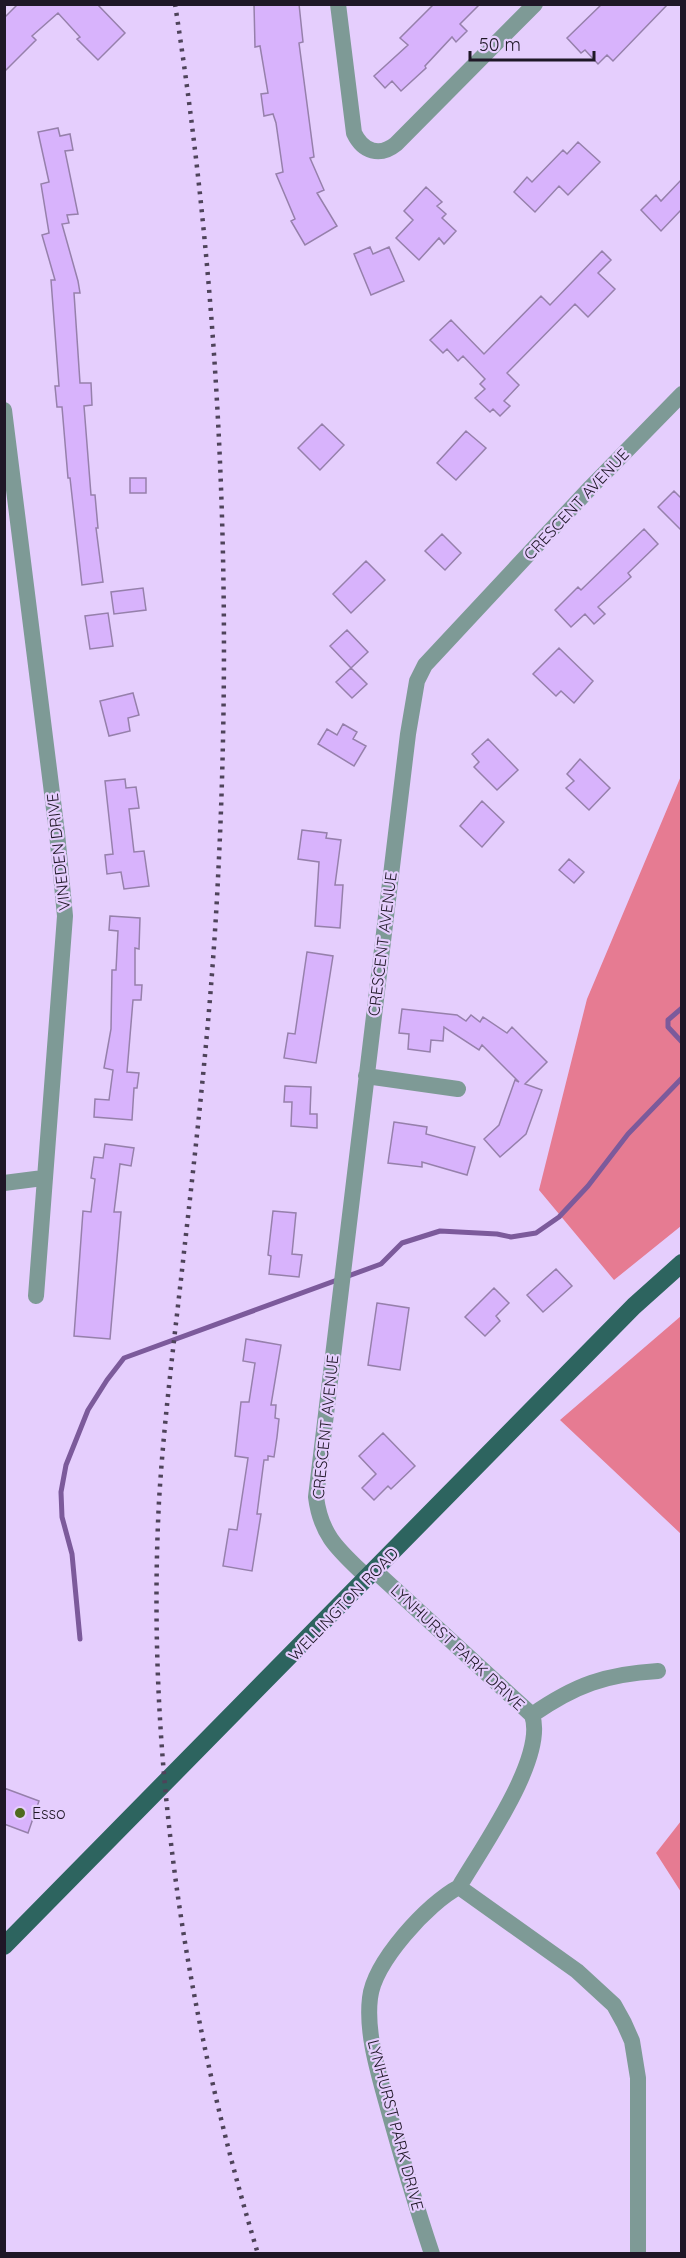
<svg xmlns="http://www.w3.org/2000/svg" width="686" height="2258" viewBox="0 0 686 2258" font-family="Quicksand,sans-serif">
	<rect width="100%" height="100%" fill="#e5cefd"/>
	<path fill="#e67b92" d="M681,776V1226L614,1280L539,1190L587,999Z
		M681,1316V1534L560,1420Z
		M681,1821V1892L656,1853Z"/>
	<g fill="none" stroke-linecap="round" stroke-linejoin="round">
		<path stroke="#7c5a9b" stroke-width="5" d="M682,1008L668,1020V1027L682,1042
			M80,1639L72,1554L62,1517L61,1492L66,1465L88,1410L107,1380L124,1358L381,1264L402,1243L440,1231L497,1234L511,1237L536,1233L559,1217L588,1186L628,1134L682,1078"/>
	</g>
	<path fill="#d8b3fc" stroke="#9680ab" stroke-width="1.5" d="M18,4H97L125,33L98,60L77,39L80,37L58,13L32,36L36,40L4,72V18Z
		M254,4H299L303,42L299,43L314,157L310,158L324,190L317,193L337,226L305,245L291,221L295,219L276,174L283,172L276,123L273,114L264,116L261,94L268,93L260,46L255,47Z
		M434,4H480L460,24L467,31L456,42L452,37L425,66L426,68L401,91L392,81L385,88L374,76L408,45L400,38Z
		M602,4H668L613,61L607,55L598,64L585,50L581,53L567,38Z
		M58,128L60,136L70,134L73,150L65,151L78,214L67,215L69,223L62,224L78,281L80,293H74L80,383H91L92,405L84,406L91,495H95L98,528H96L103,582L82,585L70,478H68L62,407H57L55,386H59L51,280H55L42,235L49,233L41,184L49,182L38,132Z
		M578,142L600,162L568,195L559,186L535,212L514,192L527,177L532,182L563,150L567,154Z
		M681,180V210L661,231L641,210L656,195L661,201Z
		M426,187L442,202L437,206L446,214L442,218L456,231L444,244L439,238L419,260L396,238L413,220L404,211Z
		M370,247L373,254L389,247L404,281L371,295L354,254Z
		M602,251L611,260L598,273L615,289L588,317L575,304L507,373L519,385L504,401L510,406L500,416L493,409L490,412L475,398L485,389L480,384L485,379L463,356L458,361L447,349L443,353L430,340L451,320L484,354L541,296L550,305Z
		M322,424L344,445L320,470L298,448Z
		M466,431L486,448L456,480L437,463Z
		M130,478H146V493H130Z
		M674,491L681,498V530L658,507Z
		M644,529L658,544L628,573L631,577L598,607L605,614L594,624L585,614L571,627L555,610L578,587L581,590Z
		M442,534L461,553L445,570L425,551Z
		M366,561L385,580L351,613L333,594Z
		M143,588L146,610L114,614L111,592Z
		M108,613L113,646L90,649L85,616Z
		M347,630L368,652L351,668L367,684L352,698L336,682L351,668L330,646Z
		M559,648L593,681L574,703L561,691L556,696L533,674Z
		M133,693L139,715L128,718L130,731L109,736L100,701Z
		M343,724L357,732L353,739L366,746L354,766L318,744L327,729L337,735Z
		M488,739L518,770L497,790L474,767L479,762L472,754Z
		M580,759L610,788L589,810L566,788L574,781L567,774Z
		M125,779L126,788L136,787L139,808L129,809L134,852L144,851L149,886L124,889L121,872L107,874L105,855L113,854L105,781Z
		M482,801L504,822L482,847L460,826Z
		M302,830L327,833L326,838L341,840L335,885H343L340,928L315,926L319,862L298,859Z
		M569,859L584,872L574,883L559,870Z
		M110,916L140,918L139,949L135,948V985H142L141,1000H133L127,1072L139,1073L137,1088H134L132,1120L94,1117L95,1099L109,1100L113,1070L104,1068L111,1029L112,970H116L118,931L109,930Z
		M307,952L333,956L316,1063L284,1058L288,1033L295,1034Z
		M402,1009L457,1015L466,1021L471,1015L480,1022L483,1017L507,1033L512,1027L547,1062L525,1084L542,1090L526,1134L500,1157L484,1139L499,1125L515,1080L519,1082L482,1045L479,1050L444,1027L443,1041L431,1040L430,1052L408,1049L409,1034L399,1033Z
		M285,1086L311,1087L310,1114H317V1128L291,1126L292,1102H284Z
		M394,1122L427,1127L426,1134L475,1147L467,1175L422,1162V1167L388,1163Z
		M105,1144L134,1148L131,1166L120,1164L114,1212H121L110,1339L74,1336L83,1211L91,1212L95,1179L91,1178L94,1157L103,1158Z
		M273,1211L296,1213L292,1254L302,1255L299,1277L269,1274L271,1256L268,1255Z
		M556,1269L572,1286L543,1312L527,1295Z
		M494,1288L509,1303L496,1316L500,1321L485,1336L465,1317Z
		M377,1303L409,1308L400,1370L368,1365Z
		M246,1339L281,1345L271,1405H276L275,1418L279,1419L277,1437L274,1457L268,1456V1460H264L257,1514H261L252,1571L223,1566L229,1529L237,1530L248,1458L235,1456L241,1402H249L255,1363L243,1361Z
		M383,1433L415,1466L391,1489L388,1486L374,1500L362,1488L376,1474L359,1456Z
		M4,1788L39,1801L28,1833L4,1824Z"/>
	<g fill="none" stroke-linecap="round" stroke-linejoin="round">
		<path stroke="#7e9a96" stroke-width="16" d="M338,4L354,133C363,152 380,157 396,144L535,4
			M4,410L57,833L65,916L36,1296
			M366,1076L458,1089
			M4,1183L43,1178
			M375,1571L532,1715C547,1757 481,1849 459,1887
			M368,1578C340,1551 321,1537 316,1497L408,734L417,681L425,665L591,487L682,394
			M532,1715C575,1685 606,1674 658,1671
			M432,2254C415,2203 400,2152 386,2101C377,2068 366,2031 370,1998C374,1962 428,1903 459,1887L577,1971L614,2005L624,2023L632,2041L638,2078V2254"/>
		<path stroke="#2d645f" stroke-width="18" d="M4,1946L634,1306L682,1263"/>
		<path stroke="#4e435a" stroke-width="4.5" stroke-dasharray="3 6" stroke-linecap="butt" d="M175,4C220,293 233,587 218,878C212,1003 198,1128 184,1252C175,1335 164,1418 159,1501C146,1756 184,2010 258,2254"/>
	</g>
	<circle fill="#4f6b1e" stroke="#e5cefd" stroke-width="2" cx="20" cy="1813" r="6"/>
	<g text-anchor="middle" stroke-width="4.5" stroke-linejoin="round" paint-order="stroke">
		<g font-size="16" fill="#1f1727" stroke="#e5cefd">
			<text transform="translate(576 504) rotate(-47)" y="6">CRESCENT AVENUE</text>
			<text transform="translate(58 852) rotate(-96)" y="6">VINEDEN DRIVE</text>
			<text transform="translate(382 944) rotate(-83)" y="6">CRESCENT AVENUE</text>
			<text transform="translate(325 1427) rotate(-84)" y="6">CRESCENT AVENUE</text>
			<text transform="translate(343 1604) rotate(-46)" y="6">WELLINGTON ROAD</text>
			<text transform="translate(458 1647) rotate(43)" y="6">LYNHURST PARK DRIVE</text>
			<text transform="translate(396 2125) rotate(75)" y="6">LYNHURST PARK DRIVE</text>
		</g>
		<g font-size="16" fill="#1f1727" stroke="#e5cefd" text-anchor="start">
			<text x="32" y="1819">Esso</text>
		</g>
	</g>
	<rect width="686" height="2258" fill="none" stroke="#1f1727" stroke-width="12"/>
	<path d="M470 51v9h124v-9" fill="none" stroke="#1f1727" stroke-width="3"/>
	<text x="479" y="51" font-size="18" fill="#1f1727" stroke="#e5cefd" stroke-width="4.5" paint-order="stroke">50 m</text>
</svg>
